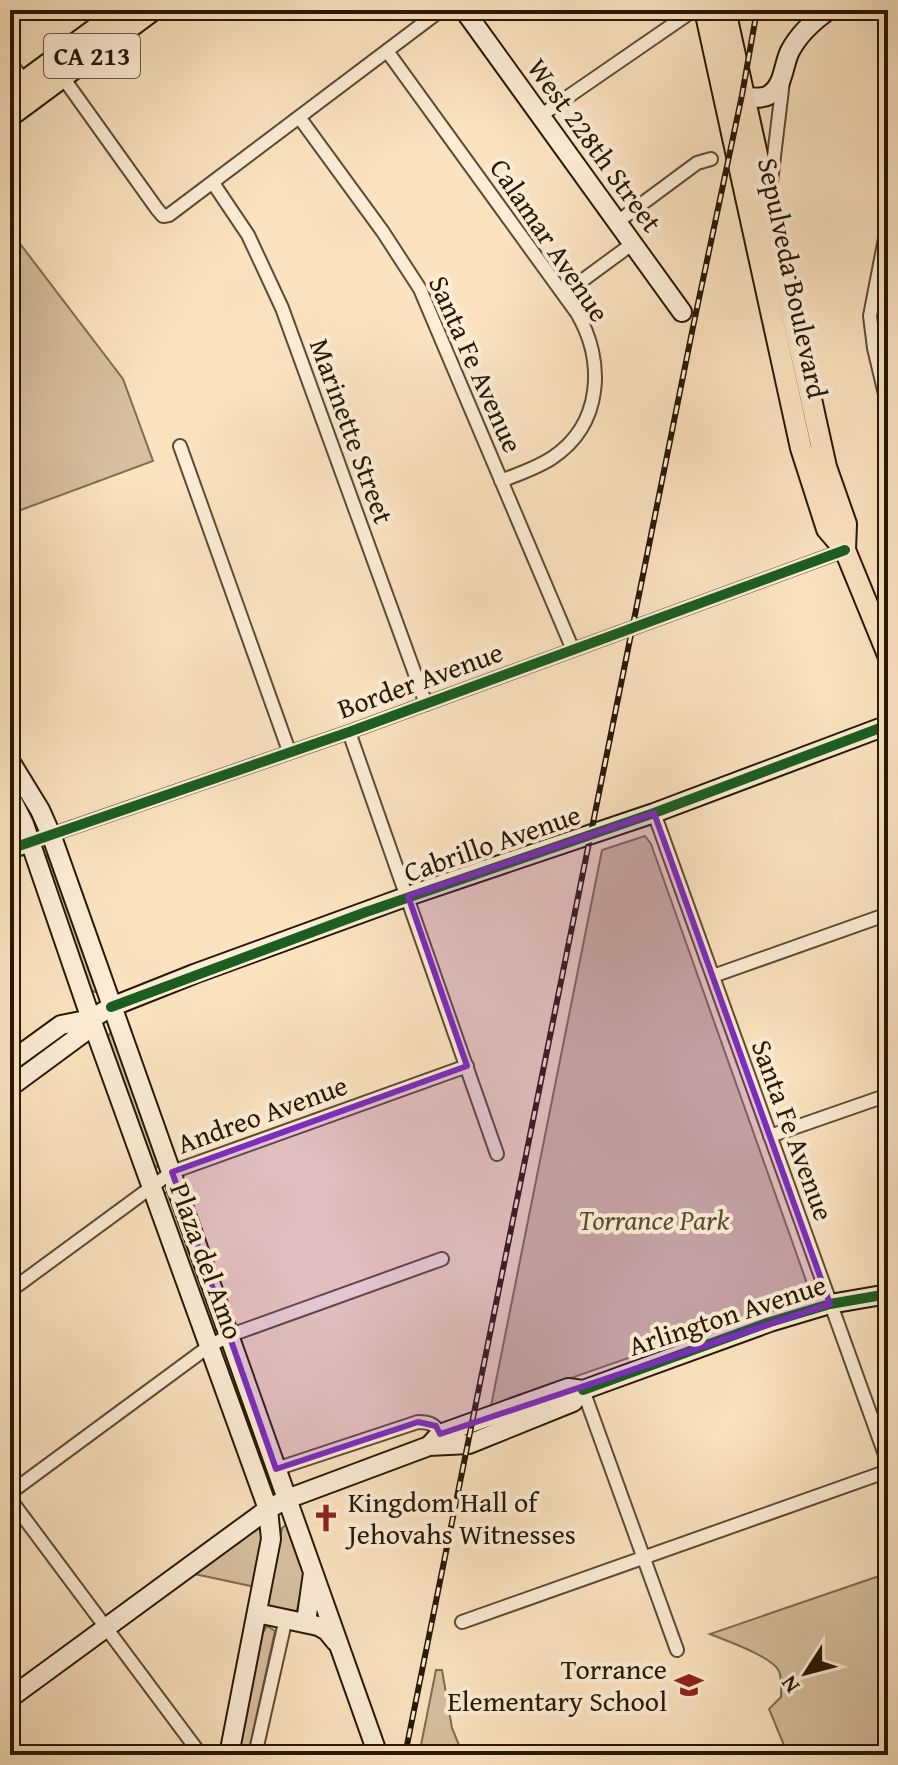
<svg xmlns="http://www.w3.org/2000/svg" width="898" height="1765" viewBox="0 0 898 1765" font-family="'Gentium Book Plus',serif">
	<rect width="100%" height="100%" fill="#fbe3c0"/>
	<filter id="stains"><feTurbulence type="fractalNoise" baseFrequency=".0025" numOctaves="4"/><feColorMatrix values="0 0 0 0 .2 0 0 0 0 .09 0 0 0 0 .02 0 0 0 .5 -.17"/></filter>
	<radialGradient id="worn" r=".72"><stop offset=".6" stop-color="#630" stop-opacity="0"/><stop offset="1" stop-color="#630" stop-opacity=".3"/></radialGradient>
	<path fill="#d7c0a0" stroke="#806c51" stroke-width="2" d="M21,245L123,379L153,461L10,514V253Z
		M645,836L651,844L809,1289L806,1296L491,1406L602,850Z
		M48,855L98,991L95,992L90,990L43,859Z
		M111,1032L159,1164L157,1167L152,1165L107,1038Z
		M168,1191L171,1193L218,1327L216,1330H213L164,1194Z
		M267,1512L260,1588L185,1572Z
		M286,1525L290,1527L305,1570L296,1616L266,1608L282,1528Z
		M888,1573V1755H788L769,1709L781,1697C781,1690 782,1678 779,1671C771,1656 727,1641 710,1634Z
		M267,1626L275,1631L248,1755H237L262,1634Z
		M436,1670H442L452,1728L463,1755H419Z"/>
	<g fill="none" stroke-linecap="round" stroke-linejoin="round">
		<defs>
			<path id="street" d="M387,51L577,313C605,361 603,424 552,458C537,468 518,474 501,481
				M10,62L27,85
				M59,72L157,209L163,216L169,215L441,10
				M540,116L694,10
				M299,117L383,232L420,289L573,650
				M213,183L248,235L282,308L426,704
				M770,190L783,81
				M616,223L697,163L711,159
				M888,223L870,316L874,348L888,407
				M564,294L632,244
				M180,446L289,751
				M349,732L497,1154
				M654,813L888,1463
				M30,842L349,732L845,550
				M713,976L888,914
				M770,1136L888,1095
				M10,1291L172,1172L467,1066
				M583,1390L677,1650
				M276,1469L418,1422C429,1422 435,1424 440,1434
				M10,1493L208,1347L228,1336L442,1259
				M10,1499L201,1755
				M462,1622L888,1471
				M255,1755L286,1618"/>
			<path id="secondary" d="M464,10L682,312
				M732,97C744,95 759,101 769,95C784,86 783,65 790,51C799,34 813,21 829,10
				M10,761L40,810L52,837L378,1755
				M10,796L24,824L91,1019L268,1509L271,1539L229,1755
				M10,849L30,842
				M10,1062L61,1025L91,1019L111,1007L194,974L408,896L654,813L888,725
				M10,1087L82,1034L91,1019
				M429,1446L440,1434L568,1388L583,1390L770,1322L830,1304L888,1294
				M257,1613L318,1626L327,1631L336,1642
				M306,1622L313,1573
				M10,1698L268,1509L287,1499L429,1446L469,1444L573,1402L583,1390"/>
			<path id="primary" d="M705,10L801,448L827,529L845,550L888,655
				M725,10L826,467L846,524L845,550
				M10,92L121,10
				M10,116L153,10"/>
		</defs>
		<use href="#street" stroke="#5d4b32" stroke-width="16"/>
		<use href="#secondary" stroke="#281802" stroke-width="22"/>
		<use href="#primary" stroke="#281802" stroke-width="24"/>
		<use href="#street" stroke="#fcedd6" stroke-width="12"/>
		<use href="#secondary" stroke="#fcedd6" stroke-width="18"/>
		<use href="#primary" stroke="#fbe3c0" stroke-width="20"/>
		<defs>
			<path id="rail" d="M405,1755L693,327L742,95L757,10"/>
		</defs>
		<use href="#rail" stroke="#281802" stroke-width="6"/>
		<use href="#rail" stroke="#fcedd6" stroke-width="3" stroke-dasharray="9" stroke-linecap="butt"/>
		<defs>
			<path id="cycleway" d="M10,849L349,732L845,550
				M111,1007L366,912L654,813L888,725
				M583,1390L770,1322L830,1304L888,1294"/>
		</defs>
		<use href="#cycleway" stroke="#fcedd6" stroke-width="15"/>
		<use href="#cycleway" stroke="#1b5e20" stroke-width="10"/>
	</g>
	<path fill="#7b2cbf" fill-opacity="0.2" stroke="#7b2cbf" stroke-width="6" stroke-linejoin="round" d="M654,813L830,1304L440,1434L436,1426L418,1422L276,1469L172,1172L467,1066L408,896Z"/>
	<defs>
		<symbol id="church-bare" viewBox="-9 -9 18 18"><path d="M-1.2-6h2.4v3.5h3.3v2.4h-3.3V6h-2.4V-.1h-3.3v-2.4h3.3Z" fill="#8f2418" stroke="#fcedd6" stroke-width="2.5" paint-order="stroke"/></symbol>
		<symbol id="school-bare" viewBox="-9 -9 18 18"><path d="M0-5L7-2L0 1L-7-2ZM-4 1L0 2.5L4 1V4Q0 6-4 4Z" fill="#8f2418" stroke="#fcedd6" stroke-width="2.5" paint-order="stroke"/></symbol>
	</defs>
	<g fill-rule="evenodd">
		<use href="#church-bare" x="306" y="1498" width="40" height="40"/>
		<use href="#school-bare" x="669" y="1665" width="40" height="40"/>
	</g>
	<g text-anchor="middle" stroke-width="8" stroke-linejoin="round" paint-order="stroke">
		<rect fill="#fcedd6" stroke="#685842" stroke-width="2" x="44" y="34" width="96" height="44" rx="6"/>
		<g font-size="26" font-weight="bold" fill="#281802">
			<text x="92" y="65">CA 213</text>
		</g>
		<g font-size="28" fill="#281802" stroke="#fcedd6">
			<text transform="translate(595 145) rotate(54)" y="10">West 228th Street</text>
			<text transform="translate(550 240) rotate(56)" y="10">Calamar Avenue</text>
			<text transform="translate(793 278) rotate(78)" y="10">Sepulveda Boulevard</text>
			<text transform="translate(476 364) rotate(66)" y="10">Santa Fe Avenue</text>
			<text transform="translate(352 431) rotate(70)" y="10">Marinette Street</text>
			<text transform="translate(420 680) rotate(-20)" y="10">Border Avenue</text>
			<text transform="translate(492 843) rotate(-19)" y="10">Cabrillo Avenue</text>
			<text transform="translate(262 1114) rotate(-20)" y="10">Andreo Avenue</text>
			<text transform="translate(793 1130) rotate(70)" y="10">Santa Fe Avenue</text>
			<text transform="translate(207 1261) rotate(70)" y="10">Plaza del Amo</text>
			<text transform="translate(727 1315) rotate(-18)" y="10">Arlington Avenue</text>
		</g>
		<g font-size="28" font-style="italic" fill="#5d4a31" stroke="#fcedd6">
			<text x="654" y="1230">Torrance Park</text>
		</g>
		<g font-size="28" fill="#281802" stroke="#fcedd6" text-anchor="start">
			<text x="348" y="1512">Kingdom Hall of<tspan x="348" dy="32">Jehovahs Witnesses</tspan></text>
			<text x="667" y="1679" text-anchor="end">Torrance<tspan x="667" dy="32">Elementary School</tspan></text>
		</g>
	</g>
	<rect width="898" height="1765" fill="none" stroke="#fbe3c0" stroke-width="40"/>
	<rect x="12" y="12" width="874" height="1741" fill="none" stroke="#281802" stroke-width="4"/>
	<rect x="20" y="20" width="858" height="1725" fill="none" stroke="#281802" stroke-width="2"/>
	<g transform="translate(806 1673) rotate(234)" stroke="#fcedd6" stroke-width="6" paint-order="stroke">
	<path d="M0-6L14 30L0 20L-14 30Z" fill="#281802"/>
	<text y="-12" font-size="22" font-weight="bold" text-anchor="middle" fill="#281802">N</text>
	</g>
	<rect width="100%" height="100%" filter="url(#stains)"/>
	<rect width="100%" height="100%" fill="url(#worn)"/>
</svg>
